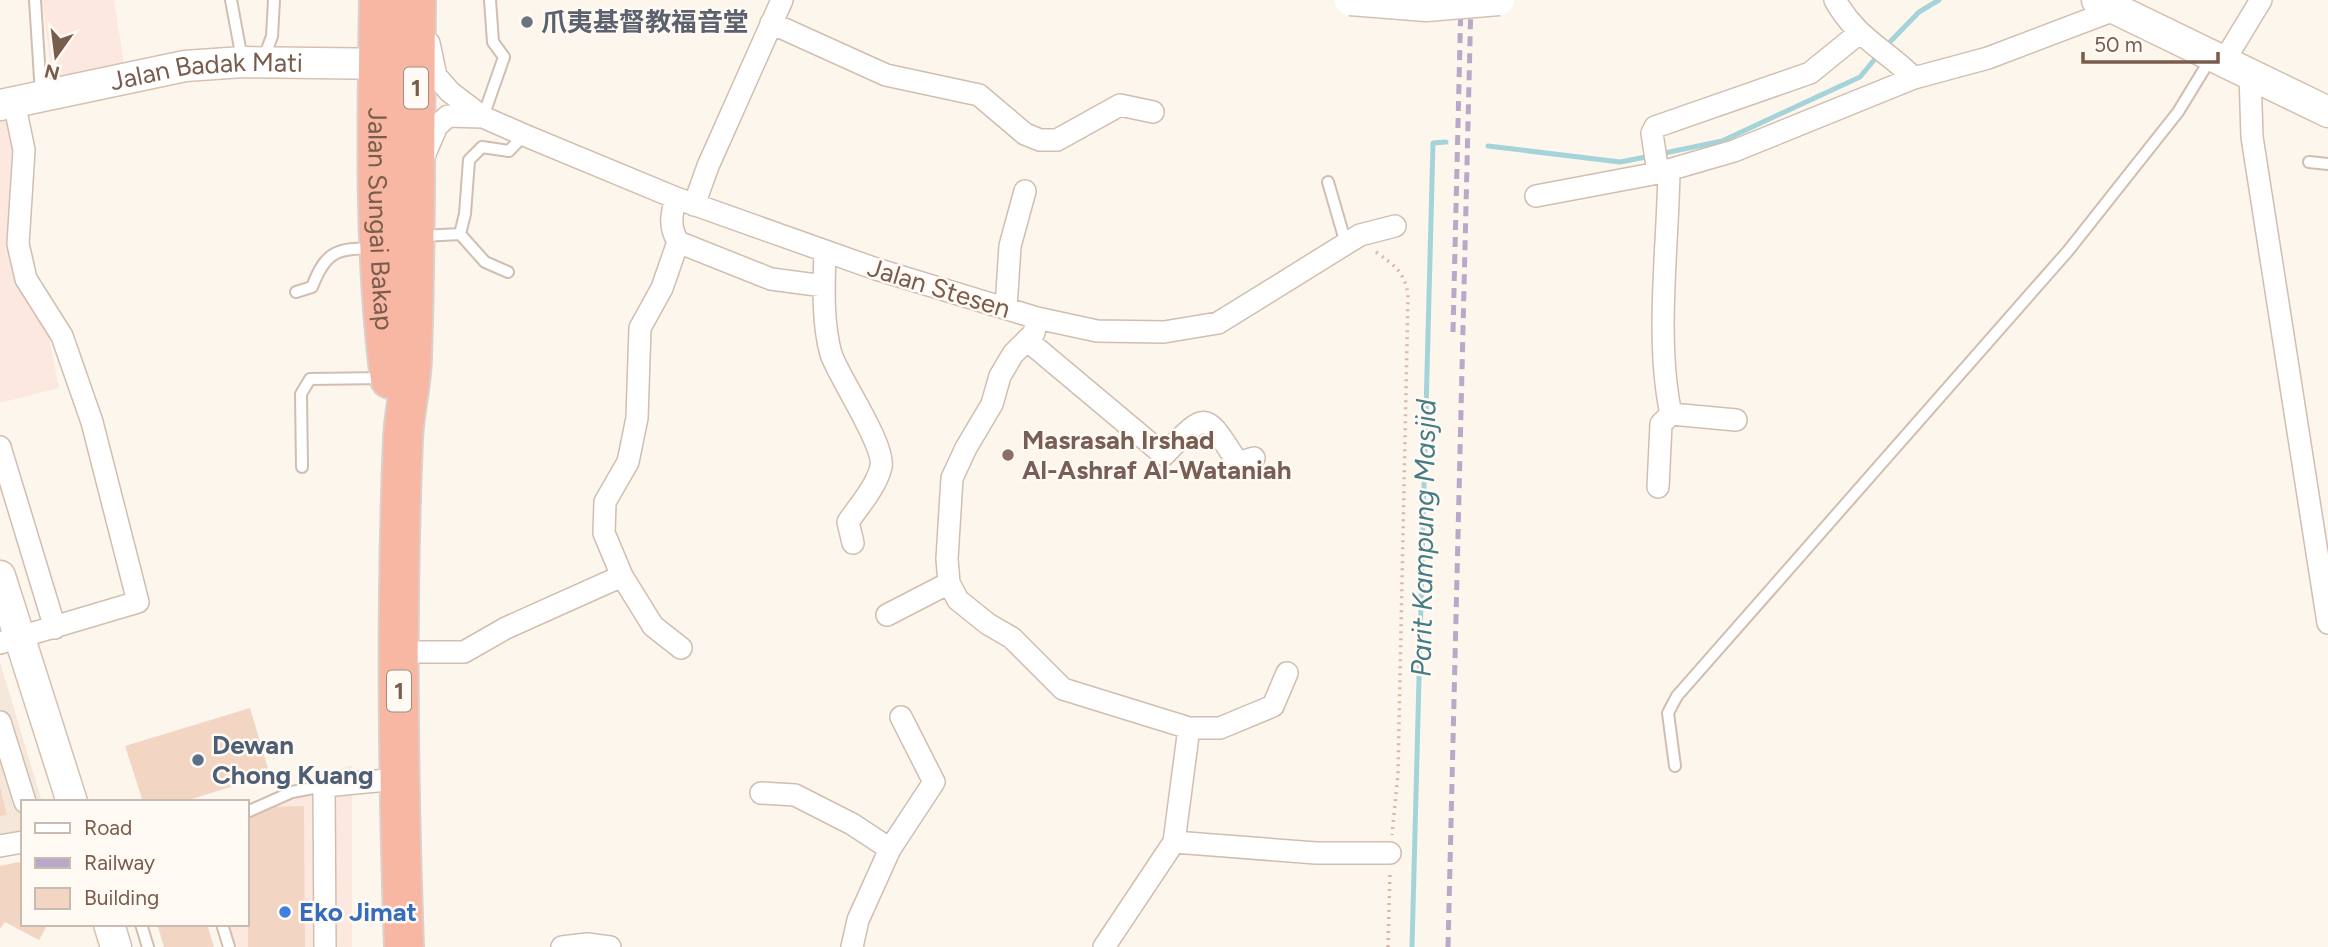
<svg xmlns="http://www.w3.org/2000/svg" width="2328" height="947" viewBox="0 0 2328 947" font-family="Figtree,'Noto Sans SC',sans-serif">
	<rect width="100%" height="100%" fill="#fdf6ec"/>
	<path fill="#f5e8da" d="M0,662L42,802H23V851L0,855Z"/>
	<path fill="#fde8e0" d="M42,0H114L125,70L53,85Z
		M5,114L59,388L0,403V115Z
		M352,765V947H232L226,924H247V805Z"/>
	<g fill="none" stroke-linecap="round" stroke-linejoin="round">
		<path stroke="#a5d3da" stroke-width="5" d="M1886,46L1919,12L1939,0
			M1488,146L1620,162L1651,156
			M1660,154L1722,141L1860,77L1879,54
			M1412,947L1433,143L1446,142"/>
	</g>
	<path fill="#f3d5c3" d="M250,708L270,775L182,802H143L125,746Z
		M0,787L7,815L0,816Z
		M304,806L305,947H248L247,818L267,807Z
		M18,862L23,865V924H48L39,940L5,922L0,929V866Z
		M157,924H207L214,947H164Z"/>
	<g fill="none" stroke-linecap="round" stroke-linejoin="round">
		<defs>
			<path id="lane" d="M35,0L41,94
				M231,0L242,59
				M264,58L272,36L274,0
				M483,117L504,57L493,42L490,0
				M2309,162L2328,164
				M1328,182L1346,244
				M460,234L465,214L469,160L482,147L509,151L524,135
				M422,236L460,234L485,262L508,272
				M296,292L312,287C326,250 337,249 374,248
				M302,467L301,394L310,379L384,378
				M1675,766L1668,713L1677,696L2068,251L2178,112L2211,58
				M247,812L292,792L324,786
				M141,924L148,947
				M222,924L229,947"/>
			<path id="street" d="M1835,0C1857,39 1884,48 1914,78
				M771,23L886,75L979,95L1025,134L1040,140H1057L1120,105L1153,112
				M429,43L436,76L450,92L483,117L524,135L676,198L876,269L1037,318L1097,331L1164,332L1218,323L1360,235L1395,226
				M2224,61L2261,0
				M2250,73L2252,137L2328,623
				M424,156L437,126L448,116L483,117
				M1669,170C1668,246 1655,340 1671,414L1736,420
				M1658,173L1652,133L1655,127L1810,73L1858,34
				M1536,196L1658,173L1734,151L1914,78L1988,58L2117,9
				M676,198C671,216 669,226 678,242L771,279L824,286
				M694,205L708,166L782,0
				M678,242L662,288L640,328L637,418L628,462L605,502L604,533L622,576L653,626L681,648
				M825,251C824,284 822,322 831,354C839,378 886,446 881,467C876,487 859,506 848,522L853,543
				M1006,308L1010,246L1025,191
				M1037,318L1034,333L1013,354L1000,376L992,404L966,448L952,478L947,559L949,583L958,600L988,624L1012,638L1063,689L1189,728H1220L1273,706L1287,673
				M1028,341L1164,455C1208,410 1204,411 1238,463L1254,458
				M0,447L55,628
				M1658,487L1661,424L1671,414
				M887,615L949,583
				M0,643L138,602L92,422L62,336L26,279L18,244L24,150L14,102
				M400,652H464L506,628L622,576
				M0,722L25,802
				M761,793L795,795L852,824L890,849
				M1174,842L1316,853H1390
				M0,846L23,842
				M325,947L324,786L398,779
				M562,947L587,944L610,947
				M852,947L858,920L890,849L934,782L901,717
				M1104,947L1174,842L1189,728"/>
			<g id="secondary">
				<path d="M2097,0L2328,112"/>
				<path id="s1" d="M0,105L185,66L243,62L397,64"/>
				<path d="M0,576L72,802"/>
				<path d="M109,924L116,947"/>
			</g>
			<g id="highway">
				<path id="s2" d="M379,0C377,125 374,254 390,379"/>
				<path d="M404,947C398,778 396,608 403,439C404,411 412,383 412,355C416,236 415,118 416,0"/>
			</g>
		</defs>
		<use href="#lane" stroke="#d1beb0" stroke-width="14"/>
		<use href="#street" stroke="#d1beb0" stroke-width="24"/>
		<use href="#secondary" stroke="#d6c0b0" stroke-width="33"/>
		<use href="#highway" stroke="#dad1cd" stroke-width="42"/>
		<path stroke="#d9b8a5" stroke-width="3.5" stroke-dasharray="2 5" stroke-linecap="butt" d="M1376,252C1394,265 1405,272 1408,295L1398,774L1392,835
			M1388,947L1390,871"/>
		<use href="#lane" stroke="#fff" stroke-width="10"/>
		<use href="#street" stroke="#fff" stroke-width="21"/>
		<use href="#secondary" stroke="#fff" stroke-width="30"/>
		<use href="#highway" stroke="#f7b7a3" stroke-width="38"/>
		<path stroke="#b9a8c9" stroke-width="5" stroke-dasharray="10 7" stroke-linecap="butt" d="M1453,332L1461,0
			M1448,947L1471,0"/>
		<defs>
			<path id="secondary-bridge" d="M1350,0L1426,6L1499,0"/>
		</defs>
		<use href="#secondary-bridge" stroke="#d6c0b0" stroke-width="33" stroke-linecap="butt"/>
		<use href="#secondary-bridge" stroke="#fff" stroke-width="30"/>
	</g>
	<circle fill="#6b7280" stroke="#fffaf3" stroke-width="2.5" cx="527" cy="22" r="7"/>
	<circle fill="#8d6e63" stroke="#fffaf3" stroke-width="2.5" cx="1008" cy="455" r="7"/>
	<circle fill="#5c6f8a" stroke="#fffaf3" stroke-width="2.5" cx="198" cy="760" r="7"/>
	<circle fill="#3f7fe0" stroke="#fffaf3" stroke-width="2.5" cx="285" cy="912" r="7"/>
	<g text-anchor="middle" stroke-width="5" stroke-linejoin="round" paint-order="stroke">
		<g fill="#fffaf3" stroke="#a28b7f" stroke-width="2">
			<rect x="404" y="67.5" width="24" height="41" rx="5"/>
			<rect x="387" y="670.5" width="24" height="41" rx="5"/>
		</g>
		<g font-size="24" font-weight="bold" fill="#7a5c4d">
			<text x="416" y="96">1</text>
			<text x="399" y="699">1</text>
		</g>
		<g font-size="26" font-weight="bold" fill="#5b616d" stroke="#fffaf3" text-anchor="start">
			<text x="541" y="31">爪夷基督教福音堂</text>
		</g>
		<g font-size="26" fill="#7a5c4d" stroke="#fffaf3">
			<text dy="9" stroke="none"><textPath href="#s1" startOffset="210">Jalan Badak Mati</textPath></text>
			<text dy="9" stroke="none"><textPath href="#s2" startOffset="219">Jalan Sungai Bakap</textPath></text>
			<text transform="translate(939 288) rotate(17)" y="9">Jalan Stesen</text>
		</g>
		<g font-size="26" font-weight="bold" fill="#785e54" stroke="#fffaf3" text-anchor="start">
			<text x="1022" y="449">Masrasah Irshad<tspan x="1022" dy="30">Al-Ashraf Al-Wataniah</tspan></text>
		</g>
		<g font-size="26" font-weight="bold" fill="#4e5e75" stroke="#fffaf3" text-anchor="start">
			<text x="212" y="754">Dewan<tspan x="212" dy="30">Chong Kuang</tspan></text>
		</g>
		<g font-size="26" font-weight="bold" fill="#366cbe" stroke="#fffaf3" text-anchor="start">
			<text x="299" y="921">Eko Jimat</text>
		</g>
		<g font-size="28" font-style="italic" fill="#437c86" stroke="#fffaf3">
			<text transform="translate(1423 538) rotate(-89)" y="10">Parit Kampung Masjid</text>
		</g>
	</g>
	<rect x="21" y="800" width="228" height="126" fill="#fffaf3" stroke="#cabbb1" stroke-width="2"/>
	<rect x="35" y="823" width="35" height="10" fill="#ffffff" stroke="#cabbb1" stroke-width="2"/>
	<text x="84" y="835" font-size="21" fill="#7a5c4d">Road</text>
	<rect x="35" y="858" width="35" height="10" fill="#b9a8c9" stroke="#cabbb1" stroke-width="2"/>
	<text x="84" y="870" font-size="21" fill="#7a5c4d">Railway</text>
	<rect x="35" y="888" width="35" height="21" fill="#f3d5c3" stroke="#cabbb1" stroke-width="2"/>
	<text x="84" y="905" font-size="21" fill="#7a5c4d">Building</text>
	<g transform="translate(56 56) rotate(194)" stroke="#fffaf3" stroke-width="5" paint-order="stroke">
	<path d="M0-5L12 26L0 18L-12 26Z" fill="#7a5c4d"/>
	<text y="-10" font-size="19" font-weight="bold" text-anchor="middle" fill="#7a5c4d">N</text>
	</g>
	<path d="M2083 52v10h135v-10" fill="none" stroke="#7a5c4d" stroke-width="3.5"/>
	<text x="2094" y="52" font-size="21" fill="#7a5c4d" stroke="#fffaf3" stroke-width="5" paint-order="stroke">50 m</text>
</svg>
